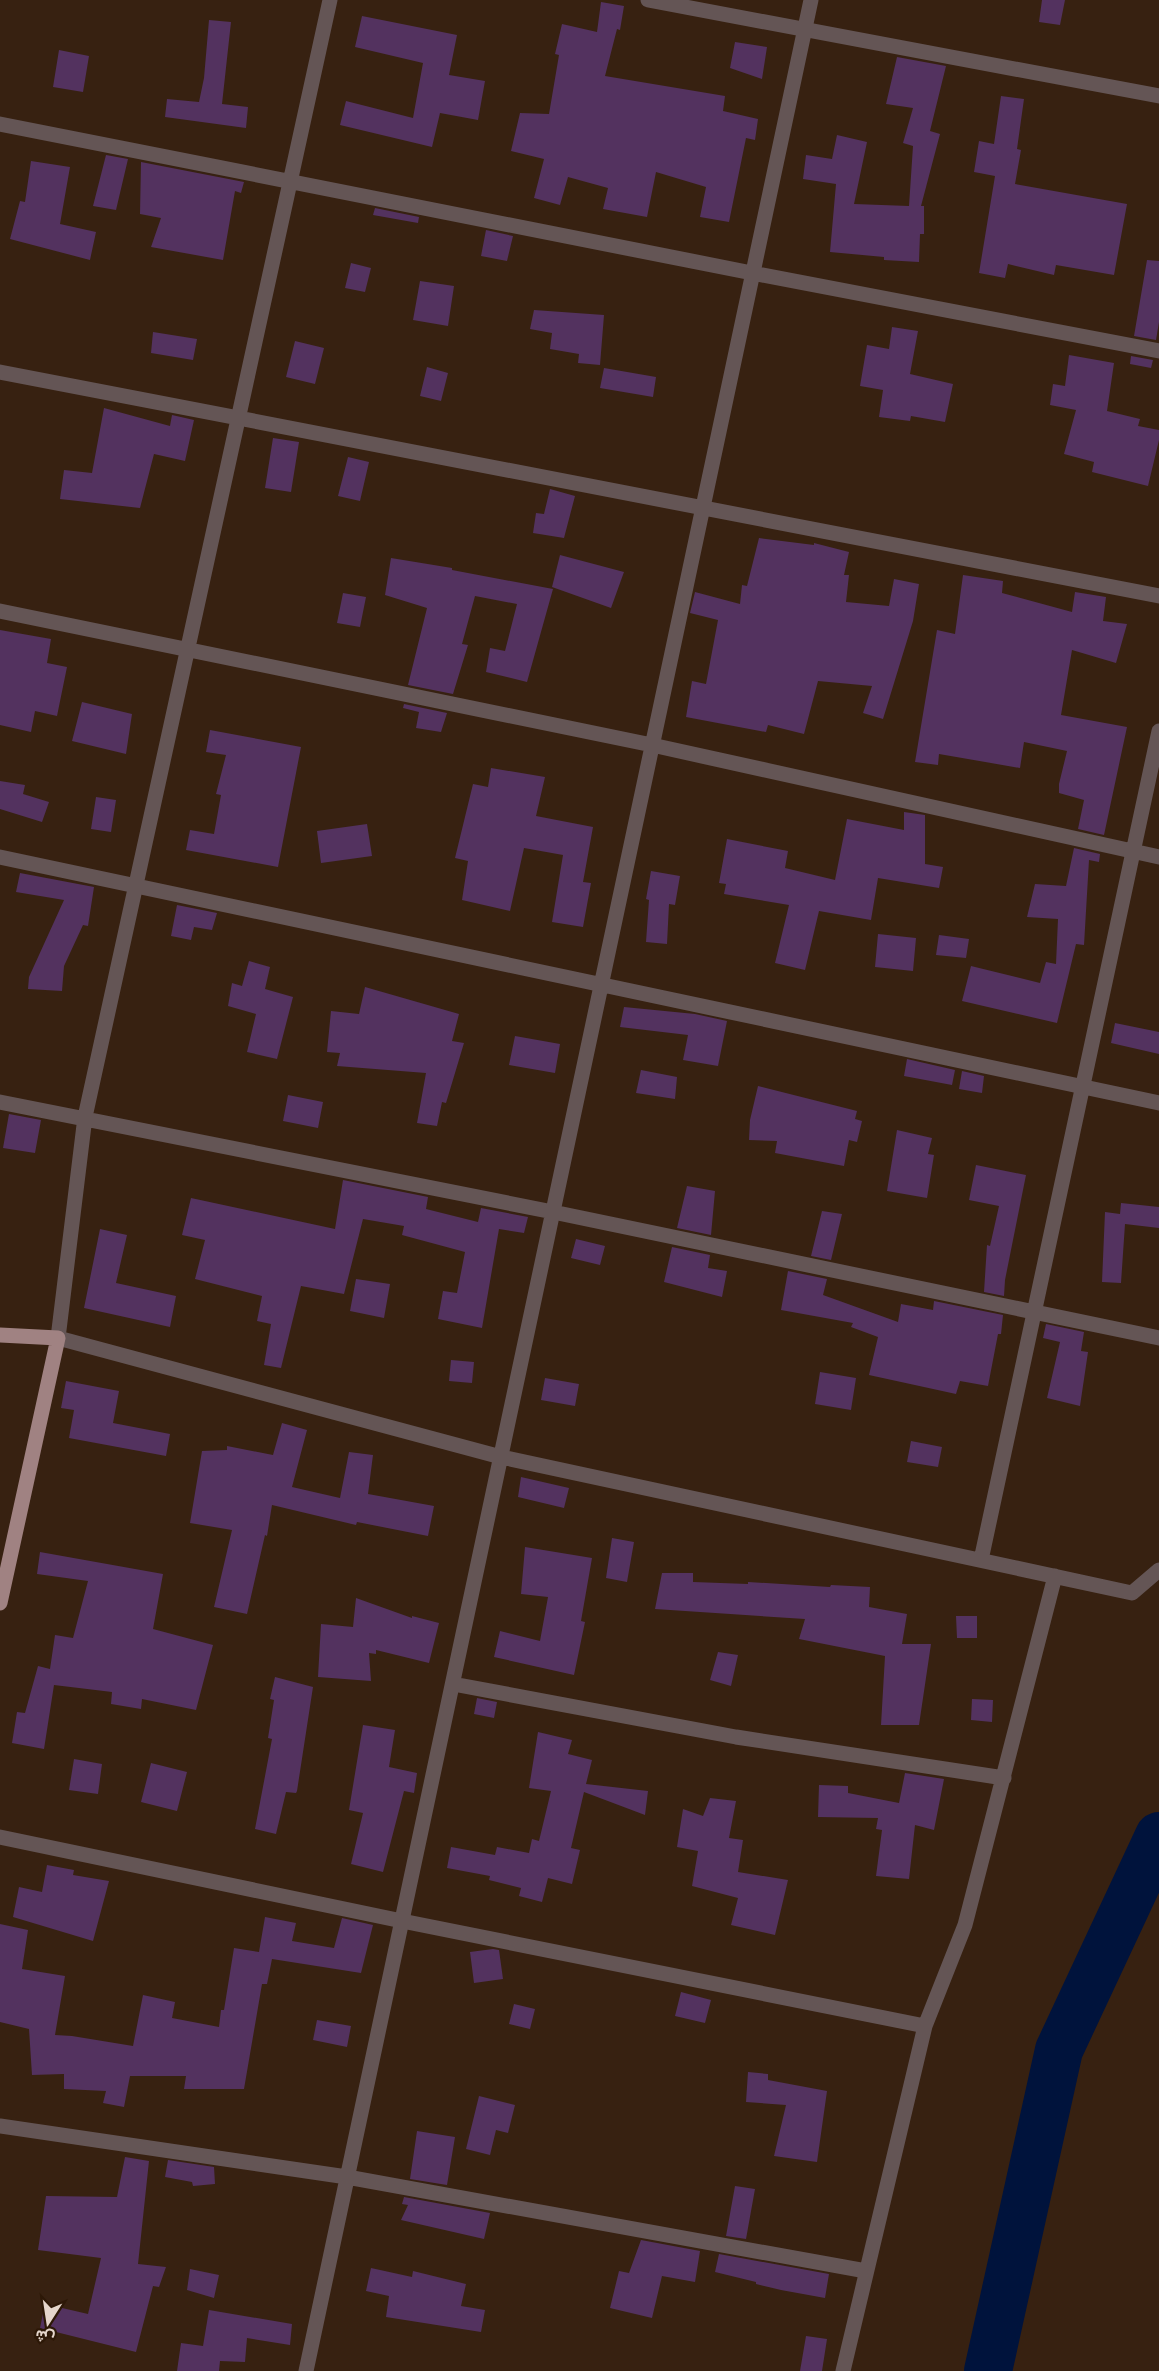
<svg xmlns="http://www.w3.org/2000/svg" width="1159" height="2371" viewBox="0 0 1159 2371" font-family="Lora,Vazirmatn,serif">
	<rect width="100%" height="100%" fill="#372111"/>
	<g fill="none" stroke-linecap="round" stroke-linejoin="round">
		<path stroke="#00133c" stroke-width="48" d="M988,2371L1059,2050L1159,1836"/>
	</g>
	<path fill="#53325f" d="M1042,0H1065L1060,25L1039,22Z
		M601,2L624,6L620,30L617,29L605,76L725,96L723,111L758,119L755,140L746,138L729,222L700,217L706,187L656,172L647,217L603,209L608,188L568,177L560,205L534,198L544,159L511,151L520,113L549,114L559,55L555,54L562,24L597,32Z
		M362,16L457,35L449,75L485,81L478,120L440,113L432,147L340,125L346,101L413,118L423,63L355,47Z
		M209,20L231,22L222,104L248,107L246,128L165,117L167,99L199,102L204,78Z
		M735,42L767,47L762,79L730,68Z
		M59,50L89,56L83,92L53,87Z
		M897,57L946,66L930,131L940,134L921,206H924V234H920L919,262L884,260V257L830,252L836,184L803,179L806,155L832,159L837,135L867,142L854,204L909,206L913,146L903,143L913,108L886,104Z
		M1001,96L1024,99L1017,149L1021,150L1015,184L1127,204L1114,275L1056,265L1054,275L1008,264L1005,278L979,273L995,176L974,172L979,141L994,144Z
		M106,155L128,159L116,210L93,206Z
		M31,161L70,167L60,224L96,232L90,260L10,239L20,201L25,202Z
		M141,162L244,182L241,193L235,191L223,260L151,247L161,218L140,214Z
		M375,208L419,217L418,223L373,215Z
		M486,230L513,236L507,261L481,256Z
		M1147,260L1159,261V322L1156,340L1134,336Z
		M351,263L371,268L365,292L345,288Z
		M420,281L454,286L448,326L413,320Z
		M534,310L604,315L600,365L578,363L579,354L550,349L552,333L530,329Z
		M892,327L918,331L910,374L953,384L945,422L911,416L910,421L879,417L883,390L860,386L867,345L889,349Z
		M153,332L197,339L193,360L151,353Z
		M295,341L324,348L315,384L286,377Z
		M1069,355L1114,363L1107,411L1140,419L1138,426L1159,430V440L1148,486L1092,472L1094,462L1064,454L1076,410L1050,405L1053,384L1065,386Z
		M1131,356L1153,360L1151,368L1130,364Z
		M427,367L448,373L441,401L420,396Z
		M604,368L656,377L653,397L600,388Z
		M104,408L170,426L172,415L194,420L185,461L154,454L140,508L60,499L64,470L92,473Z
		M273,438L299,442L291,492L265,488Z
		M348,457L369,462L360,501L338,496Z
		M550,489L575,496L564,538L533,533L536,513L544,514Z
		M759,538L814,545V543L849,552L844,575H849L846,602L889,606L894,579L919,584L913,621L883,719L863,713L872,686L818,681L804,734L768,725L766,732L686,717L692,681L706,684L718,620L690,613L695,592L740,604L742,585L747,586Z
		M560,555L624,572L611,608L552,587Z
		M391,558L452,568V570L553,589L527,682L486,672L490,648L505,651L517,604L475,596L462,644L468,645L453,694L408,685L427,608L385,595Z
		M963,575L1003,581L1002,593L1072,612L1075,592L1106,597L1103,621L1127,624L1116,663L1072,650L1061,715L1127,727L1104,835L1078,829L1084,800L1059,793V784L1067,751L1024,742L1020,768L939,754L938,765L915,762L937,630L955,634Z
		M343,593L366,597L360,627L337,623Z
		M0,630L51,639L47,663L67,667L57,716L35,711L31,732L0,725Z
		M82,702L132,714L126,754L72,741Z
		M404,704L447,713L441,732L416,728L419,712L403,708Z
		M210,730L301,747L278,867L186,850L190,830L214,834L221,795L216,794L226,755L206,752Z
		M491,768L545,777L536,816L593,827L583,882L591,883L583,927L552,922L563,855L524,848L510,911L462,900L468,861L455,858L473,784L488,787Z
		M0,781L25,785L23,794L49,802L42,822L0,809Z
		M96,797L116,800L111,832L91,829Z
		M904,812L925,815V864L943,867L939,888L878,878L871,920L819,911L805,970L775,963L789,905L724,894L726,884L719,883L727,839L788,851L785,868L835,880L847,819L904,830Z
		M367,824L372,856L321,863L317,831Z
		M1074,848L1100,854L1099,862L1089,860L1084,945L1076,944L1057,1023L962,1001L971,966L1040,983L1046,962L1056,964L1058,919L1027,917L1035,884L1066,886Z
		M651,871L680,876L675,905L669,904L667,944L646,942L649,900L646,899Z
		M20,873L94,887L88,926L83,925L64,966L62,991L28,989L29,977L64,900L16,892Z
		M177,905L217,913L212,930L194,927L191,940L171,936Z
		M878,934L916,938L913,971L875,967Z
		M939,935L969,939L966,958L936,955Z
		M249,961L270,967L265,989L293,997L277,1059L247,1052L256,1014L228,1006L232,983L242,986Z
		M365,987L459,1014L452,1041L464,1043L446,1103L442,1102L437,1126L417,1123L426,1073L337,1066L340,1053L327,1052L331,1011L359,1014Z
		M624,1007L695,1014L727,1021L718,1066L683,1060L688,1035L620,1027Z
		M1115,1023L1159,1032V1054L1111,1043Z
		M515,1036L560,1044L555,1073L509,1065Z
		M907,1059L955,1070L952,1085L904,1076Z
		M641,1070L677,1077L675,1099L636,1093Z
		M962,1071L984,1076L982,1093L959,1089Z
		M758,1086L857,1111L855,1119L862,1121L857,1142L849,1140L844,1166L775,1153L777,1141L749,1140L750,1120Z
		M288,1095L323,1102L318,1128L283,1121Z
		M9,1114L41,1120L35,1153L3,1148Z
		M897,1130L932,1138L928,1154L934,1155L927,1198L887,1191Z
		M976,1165L1026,1175L1005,1280L1004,1296L984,1292L987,1245L990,1246L999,1206L969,1200Z
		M343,1180L428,1197L426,1209L478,1222L481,1208L528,1217L524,1233L499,1229L482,1328L438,1319L443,1291L457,1293L465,1252L402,1235L404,1226L363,1219L344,1294L301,1286L281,1368L264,1365L271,1324L257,1321L262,1296L195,1279L205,1240L182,1235L191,1198L335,1229Z
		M687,1186L715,1191L711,1235L677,1228Z
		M1121,1203L1159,1207V1228L1125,1224L1121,1283L1102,1282L1105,1212L1120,1214Z
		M822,1211L842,1214L831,1260L811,1256Z
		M100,1229L127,1235L116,1283L176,1296L170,1327L84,1308Z
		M576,1239L605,1246L600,1265L571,1258Z
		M672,1247L710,1255L708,1268L727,1271L722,1297L664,1282Z
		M788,1271L827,1279L823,1295L898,1322L901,1304L933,1310L934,1301L1003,1315L1001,1334H998L988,1386L960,1381L956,1394L869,1375L878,1337L851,1327L853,1323L781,1310Z
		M356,1279L390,1284L384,1318L350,1311Z
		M1046,1324L1084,1332L1081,1351L1088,1352L1080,1406L1047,1398L1060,1342L1043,1338Z
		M451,1360L474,1362L472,1383L449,1381Z
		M820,1372L856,1378L851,1410L815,1404Z
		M545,1378L579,1384L575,1406L541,1400Z
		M66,1381L119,1391L113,1423L170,1434L166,1456L69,1438L74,1410L61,1408Z
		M282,1423L307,1430L292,1487L340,1498L349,1452L373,1455L368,1494L434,1506L428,1536L357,1522L356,1525L272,1505L267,1536L265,1535L247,1614L214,1607L232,1530L190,1523L202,1451L227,1450V1446L273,1455Z
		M911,1441L942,1447L938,1467L907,1462Z
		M521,1477L569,1488L564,1508L518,1497Z
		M612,1538L634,1542L627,1582L606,1578Z
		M525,1547L592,1558L581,1621L585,1622L574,1675L494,1657L500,1631L540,1641L548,1597L521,1594Z
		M40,1552L163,1574L153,1629L213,1645L196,1710L142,1699L141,1709L111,1704L112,1692L54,1685L44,1749L12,1743L17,1712L25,1713L38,1666L50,1669L55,1635L73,1638L88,1581L37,1574Z
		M662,1573H693V1582L748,1584V1582L830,1587L831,1585L870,1587L869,1607L907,1614L902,1644H931L919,1725H881L885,1656L799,1639L805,1619L655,1609Z
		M356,1598L412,1618V1616L439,1623L429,1663L376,1650V1654L369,1653L371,1681L318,1677L321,1624L353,1627Z
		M956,1616H977V1638H957Z
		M718,1652L738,1655L731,1686L710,1680Z
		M275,1677L313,1687L297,1791L296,1793L286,1792L276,1834L255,1829L272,1739L268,1738L274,1700L270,1699Z
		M477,1698L497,1702L494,1718L474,1714Z
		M972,1699L993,1700L992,1722L971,1720Z
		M363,1725L395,1730L389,1767L417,1773L414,1793L404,1791L383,1872L351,1864L363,1813L349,1810Z
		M538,1732L572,1740L568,1754L592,1760L586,1784L648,1791L645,1815L584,1792L571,1848L580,1850L572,1884L548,1878L542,1902L519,1896L521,1888L489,1880L490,1876L447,1868L451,1847L495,1855L497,1847L529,1853L532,1839L539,1841L551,1791L529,1788Z
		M74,1759L102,1764L98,1794L69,1790Z
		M151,1763L187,1772L177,1811L141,1802Z
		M905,1773L944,1779L934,1830L915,1825L909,1879L876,1876L882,1830L876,1829L878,1818L818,1817L819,1785L848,1786V1793L899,1803Z
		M710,1798L736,1801L729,1838L743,1840L738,1872L788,1880L775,1935L731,1925L738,1898L692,1886L698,1851L677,1847L683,1809L703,1816Z
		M47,1865L74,1870L73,1875L109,1881L93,1941L13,1917L19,1887L42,1892Z
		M265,1917L296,1923L292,1941L334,1948L342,1918L373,1925L361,1973L272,1959L267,1984H262L244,2089H184L186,2076H130L124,2107L103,2103L106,2091L64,2089V2074L32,2075L29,2029L0,2022V1924L28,1930L22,1969L65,1976L55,2035L72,2036L133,2046L143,1995L175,2002L172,2018L219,2027L221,2010H224L234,1948L259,1952Z
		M493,1949L499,1950L503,1979L474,1983L470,1952Z
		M681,1992L711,2000L705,2023L675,2016Z
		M514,2004L535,2009L530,2029L509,2024Z
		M317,2020L351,2026L347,2047L313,2040Z
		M748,2072L768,2074V2080L827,2091L817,2162L774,2156L786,2105L746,2102Z
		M479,2096L515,2105L508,2133L496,2130L490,2155L466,2149Z
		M417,2131L455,2137L447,2185L410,2179Z
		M125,2157L149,2161L138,2264L166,2267L159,2287L153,2286L136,2352L40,2328L45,2304L88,2314L101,2258L38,2250L46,2196L117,2197Z
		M168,2160L214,2167L215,2184L193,2186L192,2182L165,2177Z
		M735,2186L755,2189L746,2239L726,2236Z
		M404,2197L490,2213L484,2239L401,2220L408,2205L402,2204Z
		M641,2240L700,2251L695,2282L662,2276L652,2318L610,2308L619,2271L629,2273Z
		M719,2254L829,2274L825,2298L781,2290L756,2284V2282L715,2272Z
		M371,2268L412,2277L413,2271L466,2284L461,2306L485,2310L481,2332L386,2317L389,2296L366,2291Z
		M190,2269L219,2275L214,2298L187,2290Z
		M209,2310L292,2324L290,2345L247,2338L245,2362L220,2361L219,2371H177L181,2343L203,2346Z
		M806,2336L827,2339L822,2371H800Z"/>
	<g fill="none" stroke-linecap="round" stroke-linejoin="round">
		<path stroke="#645555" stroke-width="15" d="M330,0L85,1117L58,1338L501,1457L1132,1593L1159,1570
			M648,0L1159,96
			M0,124L752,273L1159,351
			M0,372L1159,596
			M0,611L652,745L1159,857
			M0,857L1159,1103
			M0,1102L553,1212L1159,1338
			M981,1560L1159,731
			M453,1684L736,1737L1004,1778
			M0,1837L402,1921L925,2026
			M0,2126L347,2177L866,2271
			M306,2371L811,0
			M843,2371L925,2026L965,1925L1055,1576"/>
		<path stroke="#a08282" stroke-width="15" d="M0,1335L58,1338L0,1603"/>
	</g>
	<g transform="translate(48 2323) rotate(192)" stroke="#2d1807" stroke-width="4.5" paint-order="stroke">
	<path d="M0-4.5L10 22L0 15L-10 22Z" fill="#e5d6cc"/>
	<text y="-9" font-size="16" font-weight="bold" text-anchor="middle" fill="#e5d6cc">ش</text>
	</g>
</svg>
